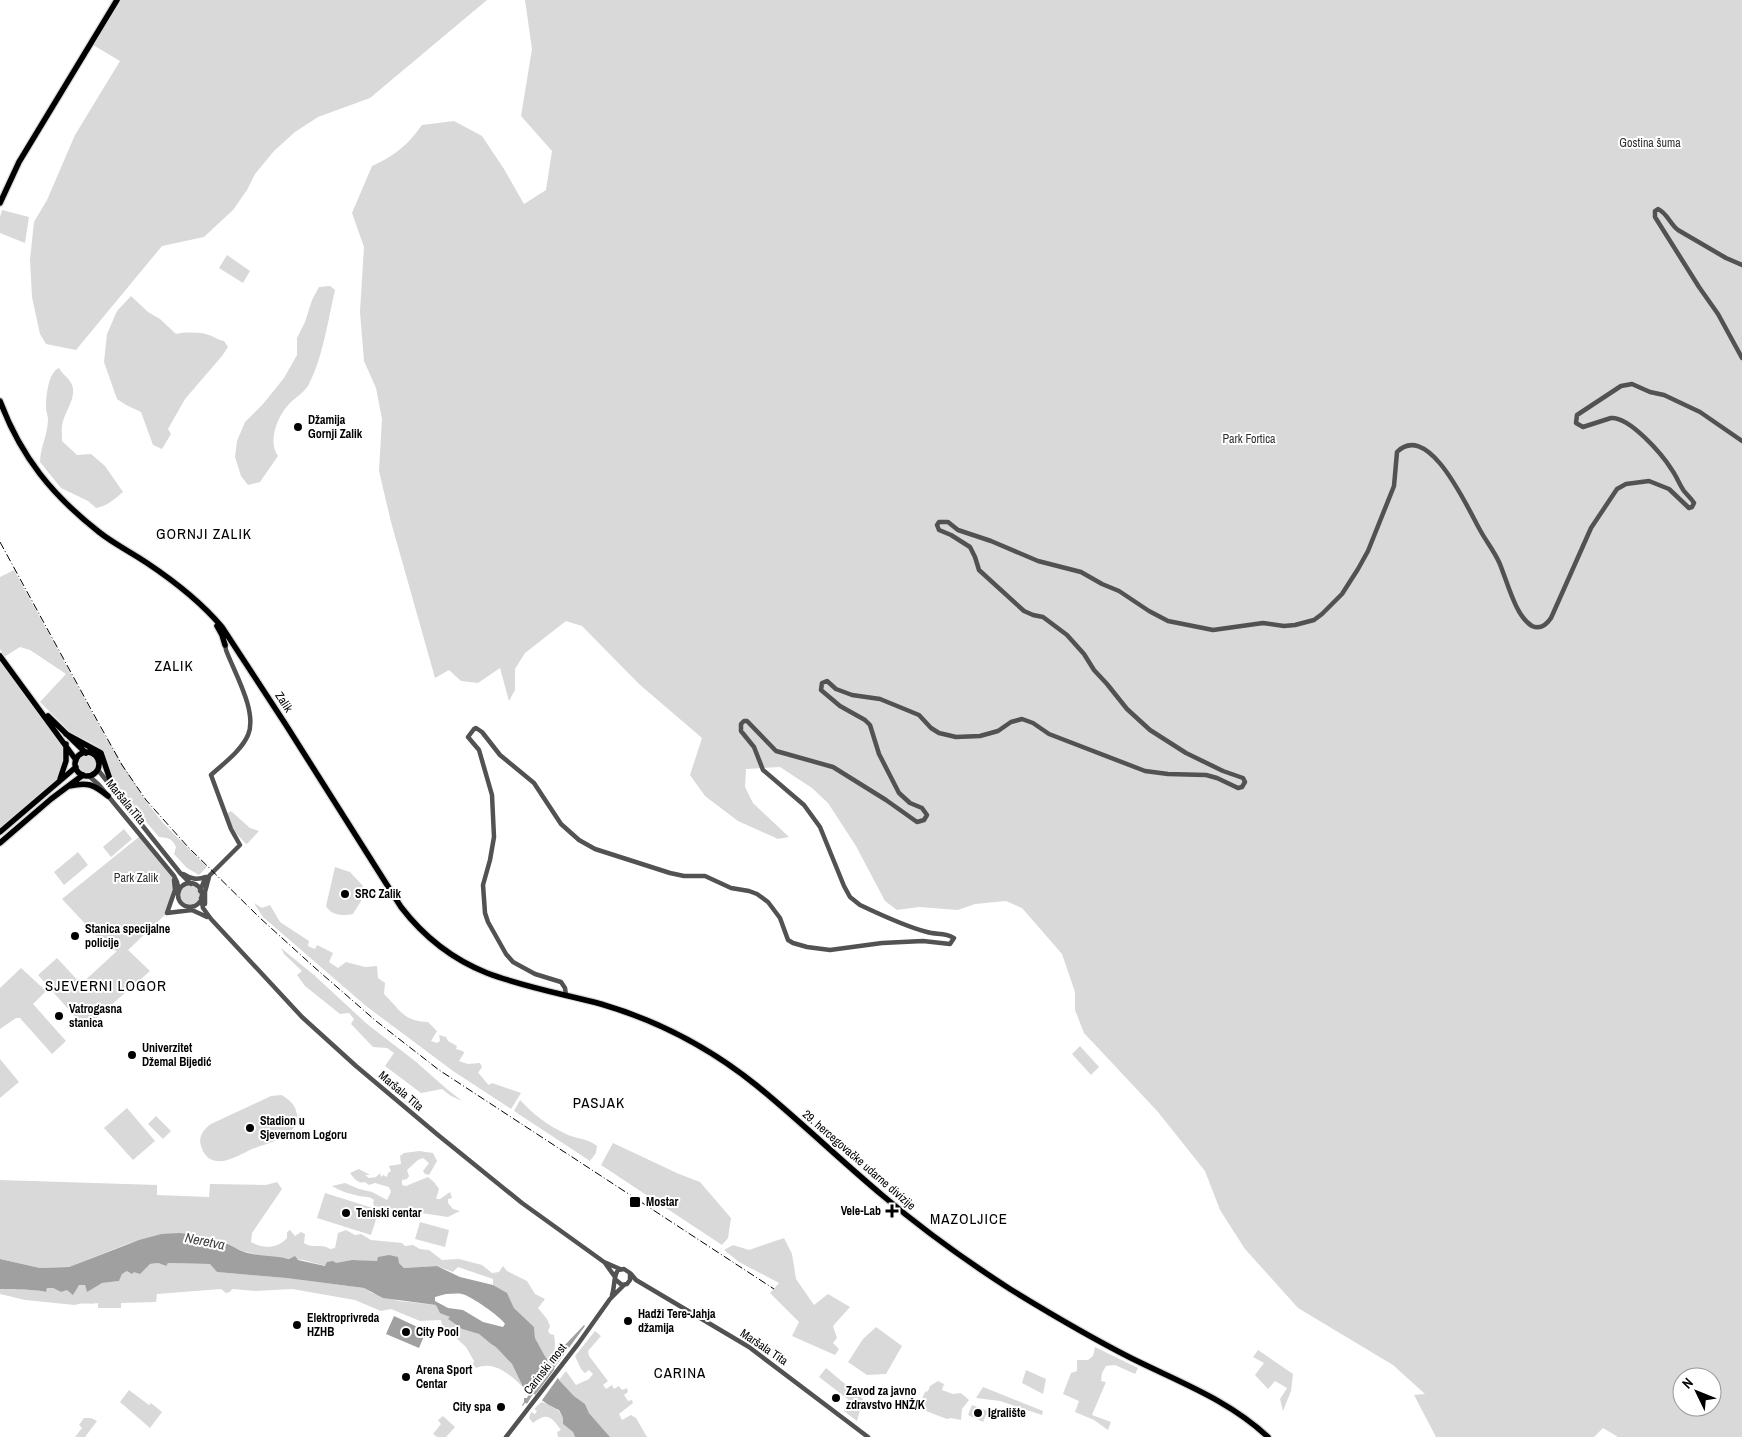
<svg xmlns="http://www.w3.org/2000/svg" width="1742" height="1437" viewBox="0 0 1742 1437" font-family="'Archivo Narrow',sans-serif">
	<rect width="100%" height="100%" fill="#fff"/>
	<path fill="#d9d9d9" fill-rule="evenodd" d="M121,0H487L370,98L318,117L295,132L274,151L255,174L247,190L233,210L204,237L162,246L76,350L46,344L40,334L32,297L30,260L34,222L47,200L75,135L120,61L93,45Z
		M525,0H1742V1437H1618L1603,1428L1594,1437H1436L1414,1395L1425,1394L1393,1365L1298,1308L1245,1249L1220,1210L1205,1171L1158,1112L1084,1033L1075,1010V992L1062,954L1022,908L1006,901L975,904L958,910L919,907L897,910L885,901L856,846L828,803L812,788L780,767L746,769L745,787L753,803L789,837L778,839L738,821L705,796L690,775L702,738L639,684L582,626L566,621L525,653L515,669V690L509,701L500,668L478,683L461,681L449,670L435,678L391,522L379,471L382,419L376,388L364,361L360,312L364,247L352,213L372,166C394,156 408,145 422,125L454,121L482,136L504,169L524,204L546,190L552,151L521,116L532,49ZM1682,1377H1712V1407H1682Z
		M2,210L29,217L25,243L0,233V217Z
		M227,255L250,271L243,283L219,268Z
		M330,286L335,290C328,320 323,357 309,384C306,391 296,397 290,403C278,415 267,441 278,456L260,482L248,485L241,476L235,457L237,441L245,422L263,404L284,378L297,355V338L305,322L312,300L319,287Z
		M131,296L148,312L160,319L176,334C185,332 200,332 209,335C215,337 218,340 224,341L228,347L222,356L185,399L168,429L171,434L162,449L153,445L141,412L126,405L117,399L104,362L107,334L117,311Z
		M59,368C63,375 68,377 71,383C78,395 66,410 63,421C61,427 62,434 62,441L77,455L91,454L105,466L123,492C115,499 107,506 96,508L88,501L61,488L40,462C40,448 48,434 48,419C48,415 46,412 46,408C46,397 48,372 59,368Z
		M14,570L106,738L145,800L163,823L207,867L199,875L187,868L174,854L176,847C172,838 168,838 159,837L117,788L103,751L97,746L70,732L40,702L66,674L30,650L20,647L4,657L0,649V577Z
		M0,656L66,744V759L59,781L0,832Z
		M76 764a11 11 0 1 1 22 0a11 11 0 1 1-22 0Z
		M231,811L250,828L259,831L248,843L246,844L235,832L226,814Z
		M124,829L132,839L111,857L103,847Z
		M140,836L174,876L175,885L167,913L128,950L150,971L85,1028L38,975L57,958L81,984L117,951L110,949L105,945L62,899Z
		M78,852L88,865L64,885L54,872Z
		M335,867L350,872L363,886L361,901L353,914C344,916 331,916 326,906Z
		M179 895a11 11 0 1 1 22 0a11 11 0 1 1-22 0Z
		M254,903L262,908L270,905L280,922L309,941L308,946L315,949L317,945L333,953L329,962L338,968L346,962L365,967L377,966L378,978L385,983L384,994C401,1010 402,1021 428,1022L437,1031L431,1041L437,1043L440,1041L439,1035L446,1037L448,1041L457,1046L456,1049L463,1051L464,1053L459,1061L468,1064L480,1063L482,1067L478,1073C483,1077 485,1082 489,1085L492,1083L521,1093L511,1109L453,1071L366,1006L263,917Z
		M281,948L314,975L367,1024L415,1061L448,1090L462,1101L451,1096L442,1089L421,1093L385,1066L394,1053L387,1048L373,1047L351,1024L354,1019L349,1013L340,1014L305,986L297,975L302,971L284,954Z
		M21,968L46,991L33,1004L66,1041L52,1054L20,1018H16L0,1029V988Z
		M1080,1046L1099,1067L1091,1075L1072,1054Z
		M0,1059L19,1082L0,1098Z
		M281,1095C289,1099 296,1105 297,1115C299,1137 268,1143 252,1149C242,1154 227,1163 216,1161C208,1160 203,1153 201,1146C198,1136 204,1129 211,1124L271,1096Z
		M520,1100C533,1114 547,1125 564,1133C575,1139 588,1138 597,1146L596,1153L590,1161L514,1111Z
		M127,1108L155,1141L133,1160L104,1128Z
		M156,1116L171,1131L163,1139L148,1124Z
		M613,1143L679,1174L700,1182L731,1218L728,1238L722,1245L601,1165Z
		M419,1151L433,1153L437,1161L429,1175L425,1174L423,1171L429,1163L423,1158L418,1160L407,1170L409,1176L407,1179L402,1180V1185L406,1186L428,1177L434,1182L439,1189L436,1199H440L450,1192L452,1198L448,1199V1203L453,1209L460,1211L448,1217L374,1206L373,1203L374,1200C369,1196 365,1197 359,1196C350,1194 340,1191 332,1186L345,1183L359,1189L372,1192L387,1200L391,1192L389,1187L375,1183L369,1185L365,1182C357,1184 354,1178 350,1173L359,1169L370,1175H365L369,1178L376,1177L380,1173L381,1177L383,1175L387,1177L388,1173L391,1171L389,1166L401,1164L400,1156L404,1153Z
		M0,1180L157,1185V1195L209,1197L210,1184L266,1185L277,1182L282,1189L252,1233L251,1242C263,1249 277,1249 287,1238V1232L290,1230L295,1236L301,1232L305,1234L304,1243C312,1249 322,1243 330,1249L335,1248L338,1233L346,1230L355,1235L361,1234L371,1240L402,1243L405,1246L413,1245L420,1249L429,1250L442,1260L459,1259L482,1265L492,1273L499,1272L503,1266L507,1271L527,1281L535,1294L545,1299L538,1308L547,1319L550,1326L548,1331L550,1334L554,1335C556,1345 555,1352 551,1362L546,1358L535,1338L534,1327L514,1308L507,1294L493,1285V1279L458,1267L453,1272L437,1266L404,1268L399,1263L352,1260L326,1266L303,1260L262,1256L239,1250L227,1243L161,1234L127,1244L69,1267L40,1268L0,1259Z
		M325,1193L379,1210L371,1235L317,1218Z
		M420,1222L449,1230L445,1247L415,1239Z
		M784,1238L792,1254L796,1279L814,1305L828,1294L850,1307L833,1326L837,1338L833,1343L839,1349L835,1355L792,1336L799,1322L770,1293L779,1283L739,1262L724,1250L733,1245L749,1250Z
		M158,1263L165,1266L168,1263L211,1264L217,1272L286,1278L364,1288L372,1293L399,1301L437,1305L450,1317L449,1320L462,1329L479,1334L491,1344L496,1346L512,1364L523,1387C510,1375 495,1360 476,1368L473,1364L474,1361L466,1347L442,1325L441,1320L420,1321L391,1309L381,1311L355,1300L292,1289L256,1291L232,1289L230,1292L226,1293L221,1289L157,1294L156,1302L121,1303V1308H98V1303C90,1305 83,1302 75,1305L25,1300L0,1294V1289C12,1290 36,1289 46,1292L47,1288H53L61,1292L79,1285H85L87,1291L101,1283L119,1281L122,1274L127,1271L134,1272L150,1264Z
		M876,1327L902,1346L886,1374L867,1375L848,1362L863,1339Z
		M595,1331L601,1336L588,1351L589,1356L608,1381L603,1385L606,1389L612,1385L614,1389L619,1386L622,1390L627,1388L628,1392L624,1395L628,1401L632,1400L633,1403L619,1414L622,1420L631,1415L636,1418L647,1437H610L589,1413L585,1404L574,1396L559,1380L566,1371L576,1385L589,1379L593,1374L589,1370L585,1373L581,1369L575,1356Z
		M1095,1347L1138,1368L1135,1374L1115,1365L1106,1366L1102,1373L1101,1381L1106,1382L1092,1415L1111,1422L1108,1430L1094,1420L1075,1412L1079,1401L1063,1394L1071,1373L1077,1371V1360H1088L1093,1356Z
		M1258,1350L1293,1374L1291,1391L1283,1411L1280,1399L1287,1388L1275,1381L1268,1389L1255,1375L1264,1363L1253,1357Z
		M826,1368L863,1399L857,1421L844,1411L849,1400L819,1377Z
		M1026,1370L1046,1379L1043,1394L1022,1383Z
		M938,1381L944,1384L942,1390L953,1394L961,1393L969,1400L962,1409L961,1420L951,1418L947,1419L918,1408L925,1392L928,1391L930,1386Z
		M983,1387L1043,1411L1042,1415L1000,1401L976,1398Z
		M129,1390L149,1405L151,1403L162,1412L150,1428L120,1402Z
		M541,1402C551,1404 553,1409 558,1410L563,1418V1424L573,1432L575,1437H558L557,1432L561,1430C551,1416 547,1412 533,1423L529,1418L531,1412L535,1414L537,1411L534,1409Z
		M972,1405L988,1411L983,1422L968,1415Z
		M443,1416L455,1427L446,1437H437L433,1434L441,1424L438,1420Z
		M84,1418H91L97,1421L85,1437H75L82,1428L79,1425Z"/>
	<path fill="#a0a0a0" fill-rule="evenodd" d="M180,1233C195,1235 211,1237 226,1243C231,1245 235,1248 239,1250C255,1257 273,1255 289,1259L295,1256L298,1260L325,1266L327,1262L333,1261L336,1263L352,1260L377,1261L378,1257L389,1255L398,1257L399,1263L404,1268L437,1266L460,1277L493,1285L507,1293L514,1308L534,1327L535,1338L546,1358L550,1361L552,1358H557L565,1345L584,1325L585,1326L554,1368L559,1380L574,1396L585,1404L589,1413L610,1437H575L573,1432L563,1424V1418L559,1410C551,1407 541,1400 534,1394L527,1404L525,1403L523,1406L522,1405L524,1402V1398H527L530,1392L523,1387L512,1364L496,1347L491,1344L479,1334L462,1329L448,1319L450,1317L440,1313L436,1305L383,1298L364,1288L286,1278L217,1272L210,1264L168,1263L166,1266L158,1263L150,1264L140,1274L134,1272L132,1274L127,1271L122,1274L119,1281L102,1283L87,1292L85,1285H79L73,1295L67,1290L61,1292L53,1288H47L46,1292C36,1289 13,1290 0,1289V1259L40,1268L69,1267L139,1240L161,1234ZM446,1294C451,1294 457,1293 462,1294C471,1296 501,1317 505,1324L503,1327L483,1322L463,1310L448,1308L435,1301V1297Z
		M394,1316L426,1331L419,1348L386,1334Z"/>
	<path fill="#fff" d="M575,1342L557,1368L560,1375L540,1403L535,1399L527,1407L524,1405L525,1403L527,1404L533,1394L535,1395Z"/>
	<g fill="none" stroke-linecap="round" stroke-linejoin="round">
		<defs>
			<path id="major" d="M0,203L19,162L117,0
				M0,401C21,457 52,495 99,532C114,544 131,552 147,563C174,581 201,602 222,627L286,725L401,907C424,937 452,959 487,973C524,987 563,994 601,1004C659,1021 710,1048 756,1085C799,1120 839,1159 882,1195C922,1229 965,1260 1010,1289C1049,1313 1090,1337 1131,1358C1179,1382 1229,1400 1268,1437
				M217,626L222,635L225,645
				M0,656L76,760
				M48,716L86,753
				M66,734L101,753L114,791
				M75 764a12 12 0 1 1 24 0a12 12 0 1 1-24 0Z
				M60,779L66,761V744
				M69,786C88,782 93,784 108,796
				M0,832L76,767
				M0,843L51,799L83,775"/>
		</defs>
		<use href="#major" stroke="#dbdbdb" stroke-width="8"/>
		<path stroke="#525252" stroke-width="4.5" d="M1742,265L1726,258L1678,230C1670,224 1667,213 1658,209L1655,211V217L1699,287L1718,314L1742,358
			M98,770L181,874L191,884
			M89,776L99,785L174,876L177,882L179,891
			M183,874C191,879 197,880 206,877
			M178 895a12 12 0 1 1 24 0a12 12 0 1 1-24 0Z
			M200,891L204,881L240,845L231,829L211,775C224,763 241,751 248,735C258,712 234,672 226,650L225,643
			M201,898L203,908L211,919L302,1017L356,1066L438,1135L522,1203L604,1262L620,1269
			M205,904V892L209,877
			M167,913L192,910L207,917
			M167,913L175,890L174,880
			M566,995L565,988L561,982L535,974L513,962L506,954L488,922L485,913L483,885L490,860L494,837L492,795L479,750L468,737L474,729L476,728L482,732L500,755L534,783L561,824L579,840L595,849L670,873L684,876H705L731,888L749,891L757,894L768,902L780,918L788,940L793,943L807,947L830,950L882,943L923,941L950,944L954,938C945,932 936,935 927,932C907,927 879,914 860,905L850,897L844,886L820,827L804,805L763,770L754,747L741,731V724L744,721H747L776,751L833,767L886,800L917,822L924,820L927,815L922,808L910,803L899,793L879,754L870,725L865,720L840,706L821,690L822,683L827,681L836,689L852,695L880,699L919,715L931,728L939,733L956,737L980,736L998,731L1011,722L1022,719L1033,723L1049,734L1145,771L1168,774L1206,775L1217,778L1238,788L1242,787L1245,782L1243,778L1223,771L1186,753L1150,730L1127,709L1107,684L1094,670L1084,654L1067,635L1043,617L1033,615L1024,611L979,570L975,557L970,547L951,535L939,530L937,525L939,522H948L958,530L991,541L1038,561L1081,572L1102,584L1119,591L1149,611L1168,621L1213,630L1263,623L1284,626L1295,625L1314,620L1322,614L1342,594L1358,569L1368,551L1394,486L1397,452C1429,420 1468,509 1480,530C1486,541 1494,551 1499,562C1507,580 1515,616 1532,626C1541,630 1547,624 1551,618L1591,528L1617,489L1626,484L1649,481L1669,489L1689,508L1692,507L1694,503C1691,498 1687,495 1684,491C1679,484 1677,477 1672,470C1662,454 1630,417 1611,418L1583,427L1576,423L1577,415L1621,386L1632,384L1650,392L1664,395L1700,412L1742,441
			M605,1263L615,1277
			M631,1274L636,1280L749,1347L868,1437
			M612,1295C615,1287 613,1277 618,1270L624,1269L630,1273V1280L627,1284L622,1285L616,1280
			M506,1437L578,1344L610,1299L624,1285"/>
		<use href="#major" stroke="#000" stroke-width="5.5"/>
		<path stroke="#000" stroke-width="1" stroke-dasharray="8 2.5 1 2.5" stroke-linecap="butt" d="M0,542L93,713L122,765L146,800L188,847L260,918L314,967L376,1021L439,1070L774,1289"/>
	</g>
	<g fill="#000" stroke="#fff" stroke-width="2">
		<circle cx="298" cy="427" r="5"/>
		<circle cx="345" cy="894" r="5"/>
		<circle cx="75" cy="936" r="5"/>
		<circle cx="59" cy="1016" r="5"/>
		<circle cx="132" cy="1055" r="5"/>
		<circle cx="250" cy="1128" r="5"/>
		<rect x="629" y="1196" width="12" height="12" rx="2.5"/>
		<path d="M889.5 1203.5h5v5h5v5h-5v5h-5v-5h-5v-5h5z"/>
		<circle cx="346" cy="1213" r="5"/>
		<circle cx="628" cy="1321" r="5"/>
		<circle cx="297" cy="1325" r="5"/>
		<circle cx="406" cy="1332" r="5"/>
		<circle cx="406" cy="1377" r="5"/>
		<circle cx="836" cy="1398" r="5"/>
		<circle cx="501" cy="1407" r="5"/>
		<circle cx="978" cy="1413" r="5"/>
	</g>
	<g text-anchor="middle" stroke-width="4" stroke-linejoin="round" paint-order="stroke">
		<g font-size="12" fill="#303030" stroke="#fff">
			<text x="1650" y="147">Gostina šuma</text>
			<text x="1249" y="443">Park Fortica</text>
			<text x="136" y="882">Park Zalik</text>
		</g>
		<g font-size="12" font-weight="bold" fill="#000" stroke="#fff" text-anchor="start">
			<text x="308" y="424">Džamija<tspan x="308" dy="14">Gornji Zalik</tspan></text>
			<text x="355" y="898">SRC Zalik</text>
			<text x="85" y="933">Stanica specijalne<tspan x="85" dy="14">policije</tspan></text>
			<text x="69" y="1013">Vatrogasna<tspan x="69" dy="14">stanica</tspan></text>
			<text x="142" y="1052">Univerzitet<tspan x="142" dy="14">Džemal Bijedić</tspan></text>
			<text x="260" y="1125">Stadion u<tspan x="260" dy="14">Sjevernom Logoru</tspan></text>
			<text x="646" y="1206">Mostar</text>
			<text x="881" y="1215" text-anchor="end">Vele-Lab</text>
			<text x="356" y="1217">Teniski centar</text>
			<text x="638" y="1318">Hadži Tere-Jahja<tspan x="638" dy="14">džamija</tspan></text>
			<text x="307" y="1322">Elektroprivreda<tspan x="307" dy="14">HZHB</tspan></text>
			<text x="416" y="1336">City Pool</text>
			<text x="416" y="1374">Arena Sport<tspan x="416" dy="14">Centar</tspan></text>
			<text x="846" y="1395">Zavod za javno<tspan x="846" dy="14">zdravstvo HNŽ/K</tspan></text>
			<text x="491" y="1411" text-anchor="end">City spa</text>
			<text x="988" y="1417">Igralište</text>
		</g>
		<g font-size="12" fill="#000" stroke="#fff">
			<text transform="translate(284 702) rotate(57)" y="4">Zalik</text>
			<text transform="translate(126 802) rotate(50)" y="4">Maršala Tita</text>
			<text transform="translate(401 1091) rotate(40)" y="4">Maršala Tita</text>
			<text transform="translate(859 1160) rotate(41)" y="4">29. hercegovačke udarne divizije</text>
			<text transform="translate(764 1347) rotate(34)" y="4">Maršala Tita</text>
			<text transform="translate(545 1369) rotate(-52)" y="4">Carinski most</text>
		</g>
		<g font-size="14" font-style="italic" fill="#414141" stroke="#fff">
			<text transform="translate(205 1241) rotate(11)" y="5">Neretva</text>
		</g>
		<g font-size="15" letter-spacing="1" fill="#000" stroke="#fff">
			<text x="204" y="539">GORNJI ZALIK</text>
			<text x="174" y="671">ZALIK</text>
			<text x="106" y="991">SJEVERNI LOGOR</text>
			<text x="599" y="1108">PASJAK</text>
			<text x="969" y="1224">MAZOLJICE</text>
			<text x="680" y="1378">CARINA</text>
		</g>
	</g>
	<g transform="translate(1697 1392) rotate(313)"><circle r="24" fill="#ffffff" stroke="#999999"/>
	<path d="M0-4L9 19L0 12L-9 19Z" fill="#000000"/>
	<text y="-8" font-size="14" font-weight="bold" text-anchor="middle" fill="#000000">N</text>
	</g>
</svg>
